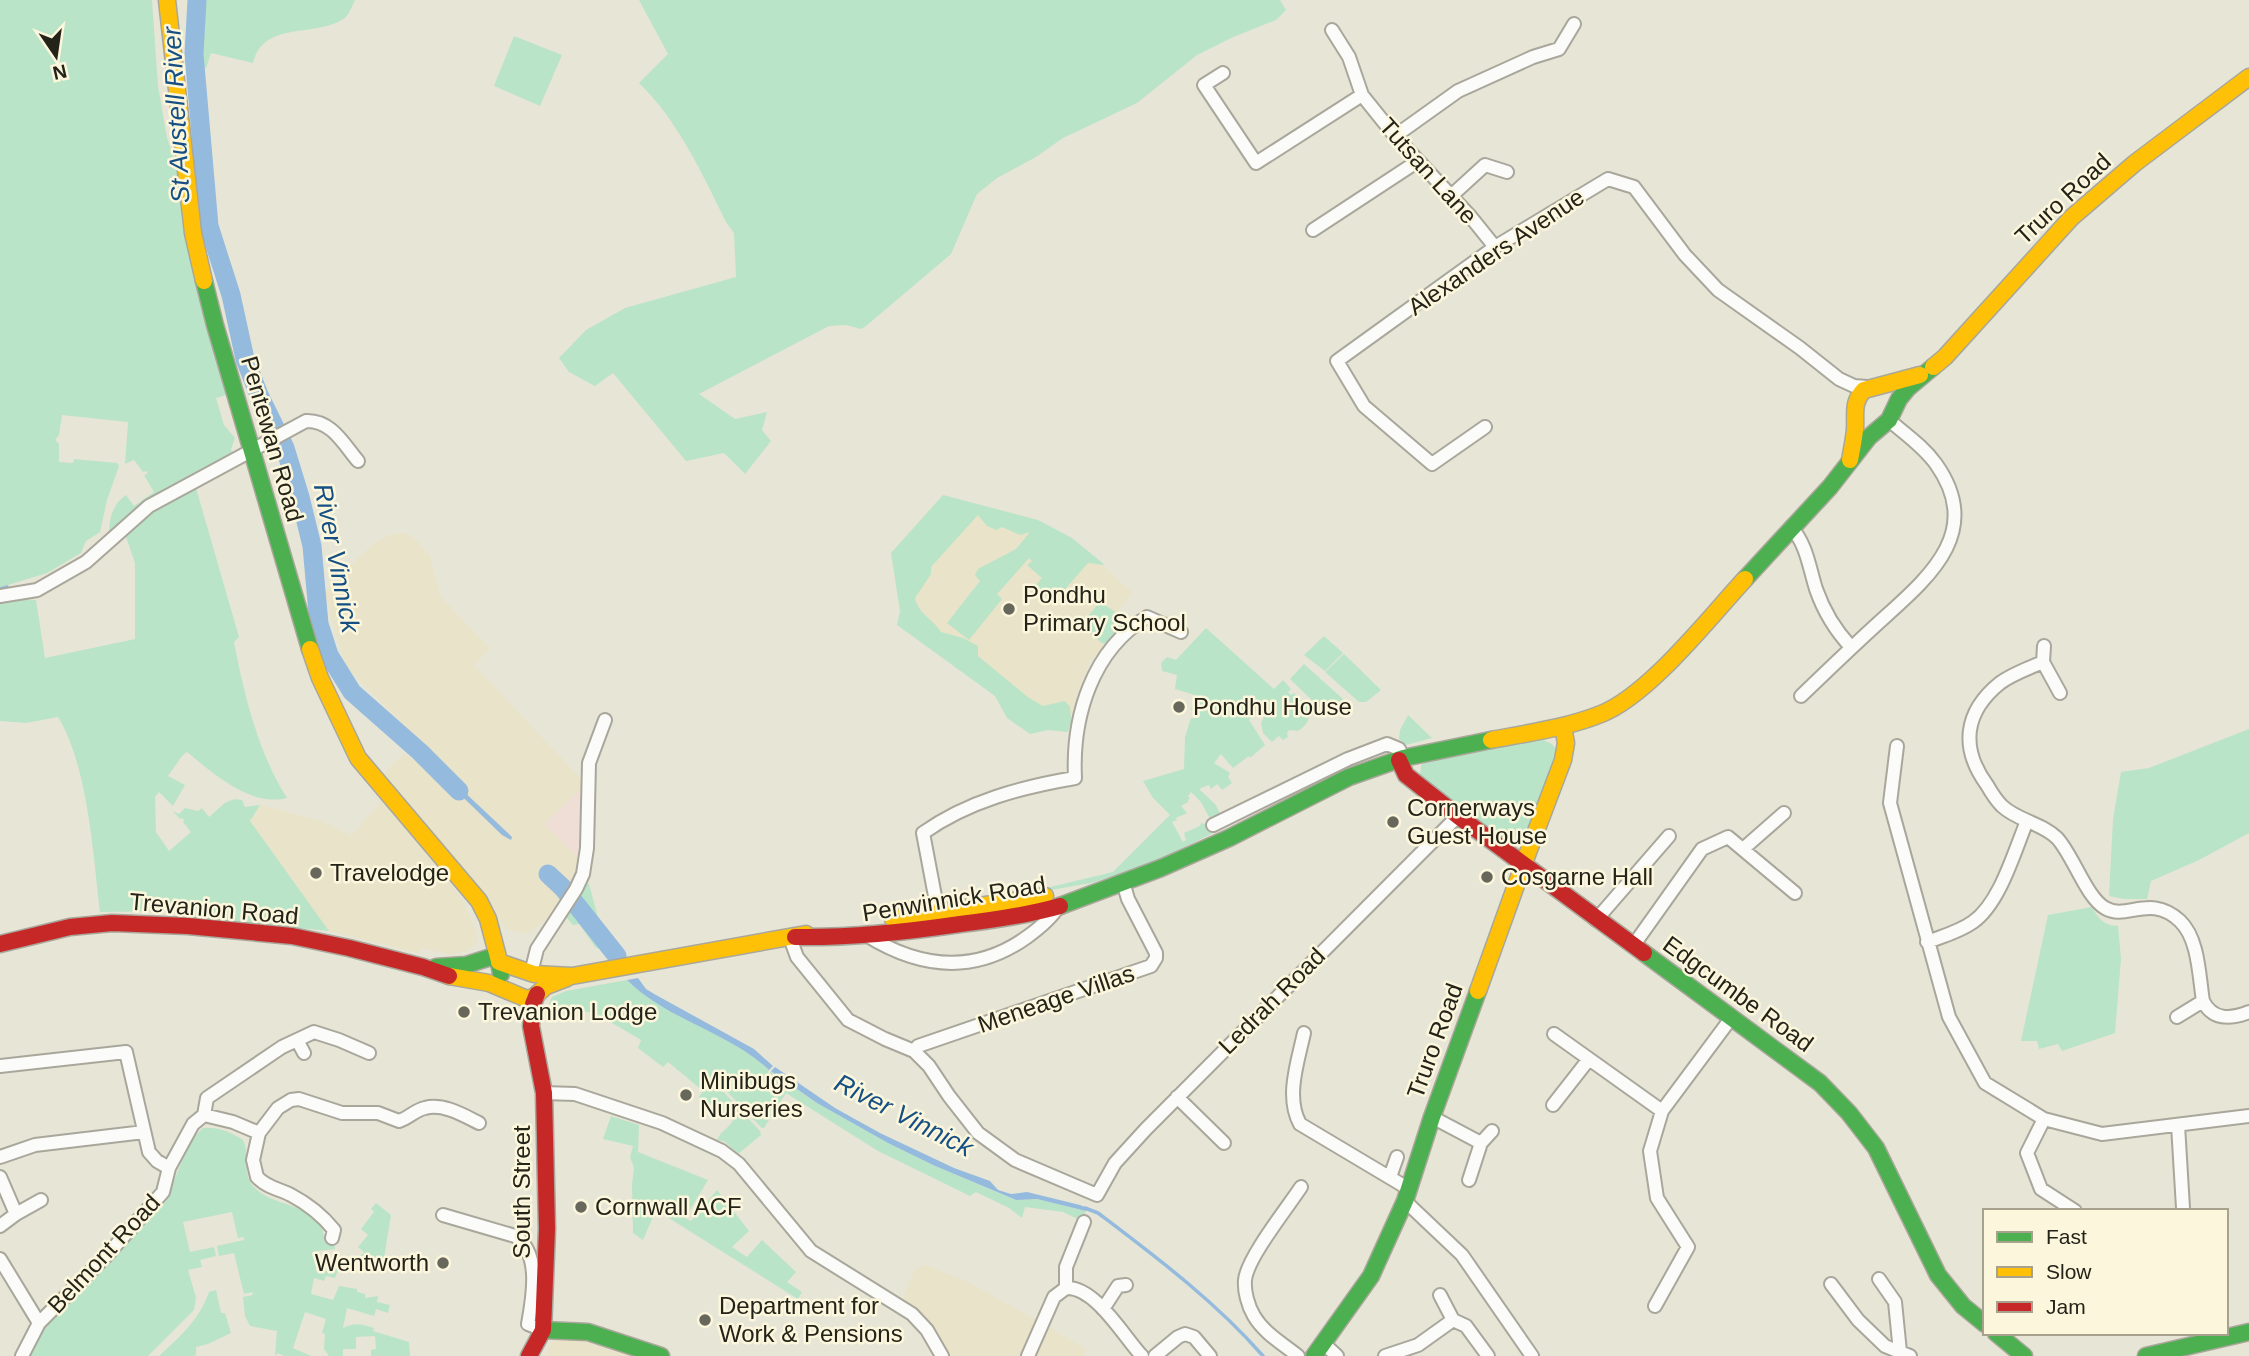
<svg xmlns="http://www.w3.org/2000/svg" width="2249" height="1356" viewBox="0 0 2249 1356" font-family="Helvetica,sans-serif">
	<rect width="100%" height="100%" fill="#e7e5d6"/>
	<path fill="#e8e3c9" d="M943,495L1038,520L1072,538L1133,593L1117,611L1123,617V624L1089,663L1075,698L1071,721L1026,704L900,611L891,553Z
		M405,533L415,539L430,556L441,597L490,649L474,665L581,779L582,862L546,920L532,931L523,933L506,929L491,907L379,778L404,753L417,762L429,750L346,667L324,592L373,544L392,534Z
		M383,799L428,851L465,905L478,937L477,942L469,950L453,955L421,948L418,953L329,931L250,821L260,805L321,821L351,836Z
		M926,1265L968,1282L1035,1319L1086,1349L1083,1356H943L902,1301L915,1269Z
		M554,1336H574L595,1341L639,1356H545Z"/>
	<path fill="#eeded5" d="M583,787L581,822L583,848L582,862L544,824Z"/>
	<path fill="#bae4c7" d="M0,0H152L158,86L167,138L176,163L189,243L230,394L216,398L224,425L235,438L231,449L233,455L114,531L109,530C110,515 114,503 126,495L134,506L154,492L144,475L147,474V471L143,472L134,460L125,464L128,422L62,415L59,435L55,440L59,444V462L73,463L74,459L117,463L119,466L107,500L100,532L86,541L81,553L47,573L8,585L6,592L0,593Z
		M206,0H355C351,9 348,18 338,22C308,36 263,23 253,63L211,53L206,68L200,66V32Z
		M639,0H1280L1286,10L1276,20L1231,38L1197,55L1137,103L1063,138L1036,157L997,178L977,194L951,254L866,326L861,329L846,325L829,326L699,394L735,419L767,412L762,430L771,441L745,474L724,453L686,461L613,373L595,386L569,372L559,358L586,330L625,308L736,277L734,233L726,222C703,175 677,119 639,83L668,54Z
		M514,36L562,55L540,106L494,86Z
		M187,488H196L239,637L234,642C244,694 258,753 287,798C250,807 214,774 187,752L182,756L168,776L185,785L173,806L159,792L155,797L156,832L169,851L191,832L183,822L184,820L182,818L180,819L173,811L179,814L185,808L198,811L202,808L209,817C220,808 228,796 242,800L245,807L260,805L250,821L329,931L177,916L175,911L100,912C93,854 88,766 58,717L26,723L0,721V603L23,599L36,600L45,658L135,639V563L125,534L151,507Z
		M943,495L1038,520L1072,538L1105,565L1088,563L1060,595L1054,590L1048,597L1035,586L1042,578L1027,565L1032,561L1029,558L997,594L1002,599L969,640L947,623L980,581L975,575L978,569L1016,549L1030,532L1020,535L1002,527L996,530L987,526L978,515L931,567V574L915,598C919,615 932,618 941,632L963,638L978,646V656L1029,698L1043,706L1065,701L1070,707L1071,721L1068,732L1048,730L1030,734L1007,718L995,696L897,625L900,611L891,553Z
		M1100,602L1123,617V624L1106,644L1102,643L1080,625Z
		M1206,628L1274,689L1283,680L1291,689L1288,692L1291,695L1294,693L1310,709L1307,712C1312,720 1304,727 1298,731L1289,730L1287,733L1288,737L1283,740L1279,736L1272,742L1263,733L1261,723L1265,715L1260,708L1249,720L1265,745L1250,758L1249,756L1233,768L1221,754L1214,763L1230,773L1228,777L1232,783L1222,790L1217,784L1211,789L1209,785L1199,789L1216,805L1220,814L1210,819L1201,802L1191,792L1188,796L1190,798L1188,800V802L1181,806L1187,813L1176,818L1177,820L1172,822L1183,842L1186,840L1184,833L1200,826L1201,823L1205,824L1211,832L1300,788L1301,790L1146,866L1091,883L1005,898L1113,872L1170,815L1153,798L1143,781L1184,769L1185,737L1191,718H1198L1200,713L1191,710L1195,695L1175,689L1177,675L1162,671L1161,663L1167,657L1176,660Z
		M1324,636L1343,653L1325,671L1304,655Z
		M1344,654L1381,690L1366,702H1359L1325,672Z
		M1304,664L1343,699L1348,705L1328,716L1290,679Z
		M1408,715L1432,738L1406,745L1399,739L1400,730Z
		M2249,729V833L2199,860L2151,881L2147,899H2124L2109,896L2113,819L2121,772L2149,768Z
		M1541,739L1552,744L1558,752L1528,838L1519,844C1483,835 1448,800 1420,777L1421,765L1428,760Z
		M584,884H589L598,918L612,941L609,944L575,896Z
		M571,901L606,946L602,949L596,948L579,924L573,925L565,916Z
		M2092,907C2099,920 2104,925 2118,926L2121,959L2115,1033L2062,1051L2058,1044L2039,1049L2037,1041H2021L2048,915Z
		M627,980C667,1019 729,1032 769,1070L763,1082L762,1091L771,1071L817,1103L888,1143L933,1165L1015,1200L1037,1199L1086,1211L1082,1221L1063,1212L1025,1207L1022,1218L1009,1208L976,1192L970,1196L878,1151L786,1093L764,1128H762L752,1118L758,1104L749,1115L718,1082L717,1085L760,1131L761,1135L738,1154L724,1141L717,1140C721,1130 732,1127 734,1117L719,1111L699,1097L703,1091L668,1062L663,1067L638,1048L641,1040L597,1014L549,1004L552,997L566,991Z
		M611,1116L639,1125L638,1152L708,1180L685,1218L691,1221L717,1190L749,1231L732,1247L747,1257L762,1240L796,1272L787,1282L802,1292L798,1299L656,1210L643,1240L633,1233L632,1184L634,1168L630,1157L633,1146L603,1139Z
		M203,1128C218,1127 231,1132 243,1140C251,1156 241,1172 254,1187C271,1206 308,1203 321,1226C323,1230 324,1237 325,1242L335,1245V1249L316,1251V1271H333V1260L338,1259V1270L335,1278L326,1276L324,1281L314,1278L311,1294L333,1300L339,1286L357,1289V1292L365,1294V1298L378,1296L377,1302L390,1305L388,1313L376,1309L374,1316L347,1308L343,1328C355,1322 361,1324 374,1328L373,1331L409,1342L410,1356H371V1350L376,1349L375,1336L356,1337V1349H343V1356H329L324,1349L325,1334L322,1333L326,1319L305,1312L293,1348L311,1356H284L278,1353L275,1356L277,1331L250,1326L245,1316L243,1297L253,1295L252,1292L244,1294L234,1253L219,1256L217,1246L244,1240V1237L238,1238L232,1212L183,1222L190,1252L214,1247L216,1256L200,1260L202,1267L188,1270L196,1298L194,1310L148,1356H28L42,1329L59,1310L165,1203L190,1141Z
		M376,1203L391,1215L382,1270L371,1269L359,1258L364,1252L358,1247L368,1235L361,1229L374,1212L371,1209Z
		M216,1290L221,1313H225L231,1333L208,1344L196,1347V1355L194,1356H159C181,1336 199,1320 209,1292Z"/>
	<path fill="#94badd" d="M443,772L512,837L511,840L502,835L440,775Z
		M638,978L646,989L656,995L754,1049L773,1066L769,1070C729,1032 667,1020 627,980Z
		M775,1067L835,1108L880,1133L954,1168L990,1181L998,1190L1011,1194L1027,1192L1080,1205L1087,1208L1086,1211L1037,1199L1016,1200L933,1165L888,1143L817,1103L771,1071Z"/>
	<g fill="none" stroke-linecap="round" stroke-linejoin="round">
		<path stroke="#94badd" stroke-width="3.5" d="M0,589L7,587
			M1085,1208L1098,1213C1156,1257 1215,1301 1263,1356"/>
		<path stroke="#94badd" stroke-width="19" d="M197,0L194,54L209,226L231,295L245,359L259,395L285,448L300,497L312,546L319,624L329,655L352,692L420,752L459,791
			M548,874L563,888L617,956"/>
		<defs>
			<path id="street" d="M1332,30L1349,57L1362,95L1395,136L1470,216L1495,247
				M1223,73L1204,85L1256,163L1362,95
				M1395,136L1458,91L1533,57L1559,49L1574,24
				M1450,197L1485,165L1507,172
				M1313,230L1418,161
				M1485,427L1432,464L1364,406L1337,361L1495,247L1608,179L1634,187L1685,255L1718,290L1800,348L1839,379L1854,386L1867,387
				M1791,527C1807,545 1809,567 1816,589C1824,612 1835,630 1851,647
				M0,596L37,590L86,562L149,506L306,421C331,420 343,443 358,461
				M2044,646L2043,662L2060,693
				M2043,662C2029,668 2012,674 2000,683C1964,712 1960,748 1987,785C1991,792 1996,800 2002,806C2018,821 2042,823 2057,838C2073,855 2086,897 2105,908C2127,921 2150,893 2180,921C2199,939 2199,977 2203,1001C2213,1021 2231,1019 2249,1012
				M1801,696C1829,669 1857,642 1886,616C1934,573 1982,529 1936,464C1923,446 1905,434 1889,420
				M1897,746L1890,803L1949,1017L1985,1083L2044,1119L2102,1134L2249,1116
				M1213,825L1348,759L1387,744L1399,749L1403,758
				M1743,849L1784,813
				M938,912L923,833C968,801 1022,787 1075,778C1072,717 1092,650 1147,617L1181,632
				M1596,920L1669,836
				M866,935C919,968 974,975 1027,937C1038,929 1051,919 1058,907
				M790,938L797,957L848,1020L885,1039L914,1051L929,1066L949,1096L978,1133L1015,1160L1097,1195L1115,1163L1146,1129L1458,816
				M1927,942C1943,936 1959,932 1973,922C2000,903 2014,852 2027,821
				M1633,946L1702,849L1728,837L1795,893
				M531,973L537,949L576,889L583,874L587,848L589,763L605,720
				M2177,1017L2203,1001
				M1304,1033C1298,1061 1285,1097 1300,1124L1409,1189
				M1554,1034L1662,1111
				M297,1040L304,1053
				M914,1051L918,1046L1151,966L1156,958V953L1128,899L1123,882
				M0,1066L126,1052L149,1152L157,1161L169,1168
				M544,1093L575,1094L662,1123L722,1151L739,1164L811,1251L912,1314L927,1330L942,1356
				M1177,1097L1224,1143
				M1553,1105L1589,1059
				M204,1115L233,1122L259,1133L278,1108L291,1100L299,1099L342,1113H378L399,1121C409,1118 415,1110 425,1108C443,1103 463,1115 479,1123
				M1432,1117L1481,1143L1469,1180
				M2044,1119L2027,1153L2041,1189L2075,1211
				M2178,1125L2183,1208
				M259,1133L253,1160L257,1177C266,1187 279,1189 291,1195C308,1204 322,1215 334,1230L332,1238
				M1481,1143L1492,1131
				M0,1157L35,1145L144,1132
				M0,1177L16,1214L0,1226
				M1390,1177L1397,1157
				M1405,1201L1462,1255L1532,1356
				M16,1214L41,1200
				M443,1215L515,1236C541,1253 533,1297 528,1324L543,1330
				M0,1259L39,1323
				M1879,1279L1895,1302L1900,1352
				M1831,1284L1858,1320L1885,1346L1910,1356
				M1066,1288C1095,1286 1124,1337 1142,1356
				M1066,1288V1267L1084,1222
				M1655,1306L1688,1247L1657,1198L1650,1151L1662,1111L1732,1017
				M1103,1309L1118,1286L1126,1285
				M1453,1320L1466,1326L1488,1356
				M1324,1344L1337,1356
				M22,1356L39,1323L108,1254L163,1192L169,1168L193,1124L204,1115L207,1098L282,1047L314,1032L339,1040L369,1053
				M1028,1356L1054,1297L1066,1288
				M1155,1356L1178,1337L1185,1334L1194,1337L1210,1356
				M1298,1356C1283,1344 1264,1333 1254,1316C1248,1306 1244,1291 1245,1280C1247,1258 1288,1207 1301,1187
				M1385,1356L1418,1345L1453,1320L1440,1295"/>
			<path id="fast" d="M204,281L215,325L310,649
				M1745,579L1830,487L1869,437L1889,420L1899,399L1908,388L1933,367
				M1060,906L1161,868L1229,838L1349,777L1403,758L1491,740
				M1644,953L1820,1083L1849,1113L1876,1148L1938,1275L1963,1306L1985,1324
				M436,967L466,965L491,957L499,962L501,974
				M543,1330L588,1332L661,1356
				M1996,1333L2024,1356
				M1314,1356L1371,1276L1405,1201L1432,1117L1478,991
				M2146,1356L2249,1332"/>
			<path id="slow" d="M167,0L193,233L204,281
				M1933,367L1945,357L2071,218L2135,163L2249,77
				M1850,460C1852,450 1854,440 1855,430C1856,414 1852,402 1864,390L1920,375
				M310,649L320,678L358,758L479,901L488,919L499,961
				M1491,740C1528,733 1566,728 1601,714C1649,695 1709,618 1745,579
				M1524,863L1563,760L1566,743L1563,727
				M893,919L1045,896
				M499,962L534,974L572,976L806,934
				M449,976L489,983L527,999L534,997L546,986L567,978
				M1478,991L1524,863"/>
			<path id="jam" d="M1399,760L1406,775L1458,816L1644,953
				M795,937C850,938 906,932 960,924C994,920 1028,915 1060,906
				M0,944L70,927L112,923L188,926L292,936L349,948L423,967L449,976
				M529,1356L543,1330L547,1229L544,1093L531,1026L533,1004L537,994"/>
		</defs>
		<use href="#street" stroke="#a9a79b" stroke-width="16"/>
		<use href="#fast" stroke="#a9a79b" stroke-width="19"/>
		<use href="#slow" stroke="#a9a79b" stroke-width="19"/>
		<use href="#jam" stroke="#a9a79b" stroke-width="19"/>
		<use href="#street" stroke="#fbfbf9" stroke-width="12"/>
		<use href="#fast" stroke="#4caf50" stroke-width="16"/>
		<use href="#slow" stroke="#ffc107" stroke-width="16"/>
		<use href="#jam" stroke="#c62828" stroke-width="16"/>
	</g>
	<g fill="#68675b" stroke="#fcf7dc" stroke-width="2.5">
		<circle cx="1009" cy="609" r="7"/>
		<circle cx="1179" cy="707" r="7"/>
		<circle cx="1393" cy="822" r="7"/>
		<circle cx="316" cy="873" r="7"/>
		<circle cx="1487" cy="877" r="7"/>
		<circle cx="464" cy="1012" r="7"/>
		<circle cx="686" cy="1095" r="7"/>
		<circle cx="581" cy="1207" r="7"/>
		<circle cx="443" cy="1263" r="7"/>
		<circle cx="705" cy="1320" r="7"/>
	</g>
	<g text-anchor="middle" stroke-width="5" stroke-linejoin="round" paint-order="stroke">
		<g font-size="24" fill="#242319" stroke="#fcf7dc">
			<text transform="translate(1428 171) rotate(48)" y="8">Tutsan Lane</text>
			<text transform="translate(2063 199) rotate(-43)" y="8">Truro Road</text>
			<text transform="translate(1496 252) rotate(-34)" y="8">Alexanders Avenue</text>
			<text transform="translate(272 439) rotate(74)" y="8">Pentewan Road</text>
			<text transform="translate(954 899) rotate(-9)" y="8">Penwinnick Road</text>
			<text transform="translate(214 909) rotate(5)" y="8">Trevanion Road</text>
			<text transform="translate(1738 994) rotate(36)" y="8">Edgcumbe Road</text>
			<text transform="translate(1056 999) rotate(-19)" y="8">Meneage Villas</text>
			<text transform="translate(1272 1001) rotate(-45)" y="8">Ledrah Road</text>
			<text transform="translate(1435 1041) rotate(-70)" y="8">Truro Road</text>
			<text transform="translate(522 1192) rotate(-90)" y="8">South Street</text>
			<text transform="translate(104 1254) rotate(-47)" y="8">Belmont Road</text>
		</g>
		<g font-size="24" fill="#242319" stroke="#fcf7dc" text-anchor="start">
			<text x="1023" y="603">Pondhu<tspan x="1023" dy="28">Primary School</tspan></text>
			<text x="1193" y="715">Pondhu House</text>
			<text x="1407" y="816">Cornerways<tspan x="1407" dy="28">Guest House</tspan></text>
			<text x="330" y="881">Travelodge</text>
			<text x="1501" y="885">Cosgarne Hall</text>
			<text x="478" y="1020">Trevanion Lodge</text>
			<text x="700" y="1089">Minibugs<tspan x="700" dy="28">Nurseries</tspan></text>
			<text x="595" y="1215">Cornwall ACF</text>
			<text x="429" y="1271" text-anchor="end">Wentworth</text>
			<text x="719" y="1314">Department for<tspan x="719" dy="28">Work &amp; Pensions</tspan></text>
		</g>
		<g font-size="26" font-style="italic" fill="#154f83" stroke="#fcf7dc">
			<text transform="translate(176 115) rotate(-93)" y="9">St Austell River</text>
			<text transform="translate(337 558) rotate(79)" y="9">River Vinnick</text>
			<text transform="translate(904 1115) rotate(27)" y="9">River Vinnick</text>
		</g>
	</g>
	<rect x="1983" y="1209" width="245" height="126" fill="#fcf7dc" stroke="#a6a28e" stroke-width="2"/>
	<rect x="1997" y="1232" width="35" height="10" fill="#4caf50" stroke="#a6a28e" stroke-width="2"/>
	<text x="2046" y="1244" font-size="21" fill="#242319">Fast</text>
	<rect x="1997" y="1267" width="35" height="10" fill="#ffc107" stroke="#a6a28e" stroke-width="2"/>
	<text x="2046" y="1279" font-size="21" fill="#242319">Slow</text>
	<rect x="1997" y="1302" width="35" height="10" fill="#c62828" stroke="#a6a28e" stroke-width="2"/>
	<text x="2046" y="1314" font-size="21" fill="#242319">Jam</text>
	<g transform="translate(56 56) rotate(167)" stroke="#fcf7dc" stroke-width="5" paint-order="stroke">
	<path d="M0-5L12 26L0 18L-12 26Z" fill="#242319"/>
	<text y="-10" font-size="19" font-weight="bold" text-anchor="middle" fill="#242319">N</text>
	</g>
</svg>
